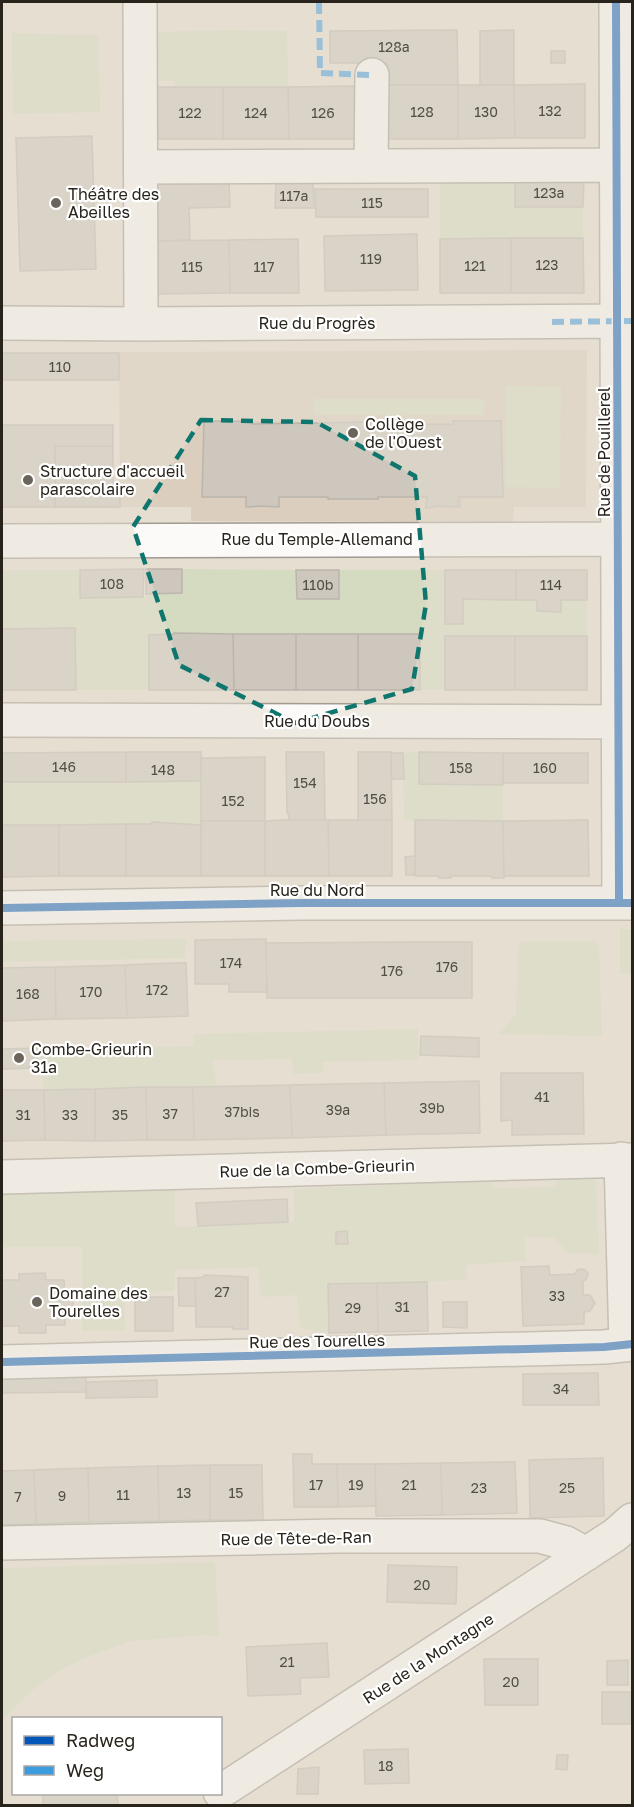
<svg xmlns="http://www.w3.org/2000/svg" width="634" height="1807" viewBox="0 0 634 1807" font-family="'Golos Text',sans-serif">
	<rect width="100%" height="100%" fill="#e5ded1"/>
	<path fill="#dbcebf" d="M587,350L586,507H514L513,522L191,521V507H120L119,352Z"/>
	<path fill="#d4dbc1" d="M229,30L287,31L288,87H175L174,81H159L158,32Z
		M12,33L98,35L100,112L13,114Z
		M515,180V206L583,207V238L440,239V181Z
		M506,386L561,387L560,488L506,487Z
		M314,399H484V415H314Z
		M182,569L296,570L297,599H339V570H445V624H463V599L537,600V611L561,612V600H587V636H445V690H420V634H209L208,633H175L174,634L149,635V690H76L75,628L2,629V570H80V598L146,597V594L181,593Z
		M419,752L420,784L503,785V821L404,820L403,753Z
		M201,781V825L153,822L152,824L2,825V782Z
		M620,929H632V974H620Z
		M186,939L185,958L2,962V941Z
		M522,941H595L599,948L602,1036L499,1034L516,1014L518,948Z
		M418,1029V1060L324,1062L323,1073L293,1074L292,1059L213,1060L217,1087L44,1090L41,1049L194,1046V1034Z
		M557,1179H596L599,1254L568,1253L554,1238L525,1237V1261L466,1265V1279L427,1282L328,1284L329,1333L300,1328L297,1295L260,1297L258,1267L175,1270L174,1291L124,1292L125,1330L82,1331V1247H2V1190L175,1189V1227L294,1222V1189L487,1181L496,1188L553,1187Z
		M215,1562L219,1637L206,1635L131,1641L90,1656L58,1671L29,1693L2,1721V1568Z"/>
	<path fill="#cdc7bd" stroke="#bcb5ac" stroke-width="1.5" d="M457,30L458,85H387V63H330V31Z
		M514,30V85H480V31Z
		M551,51H565V63H551Z
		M585,84V138H515L514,85Z
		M387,85H458V139H387Z
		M458,85H514L515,138L458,139Z
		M357,86V139H289L288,87Z
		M157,87H223V139H158Z
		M223,87H288L289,139H223Z
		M92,136L96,269L20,271L16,138Z
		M584,179L583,207H515V180Z
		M229,181L230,207L189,208L190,240L154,241L153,182Z
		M276,183H313L314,208H275Z
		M315,189H428V217H316Z
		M417,234L418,290L325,291L324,236Z
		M511,238V293H440V239Z
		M511,238H583L584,293H511Z
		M298,239L299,293H230L229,240Z
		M229,240L230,293L155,294L154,241Z
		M2,353H119V380H2Z
		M204,421H252V424L378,422V425L453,424V421H501L503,497H459L460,507L434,506V507L426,508L427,497H378V499H328V497H279V507L262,506L246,507V497H202Z
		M2,425H113V446H55V507H2Z
		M55,446H113V485H120V507H55Z
		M144,569L143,597L80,598V570Z
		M146,569H182V593L146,594Z
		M296,570H339V599H297Z
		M445,570H516V600L463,599V624H445Z
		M516,570H587V600H561V612L537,611V600H516Z
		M75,628L76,690H2V629Z
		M174,633L233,634L234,690H149V635L174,634Z
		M233,634H296V690H234Z
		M296,634H358V690H296Z
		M358,634H420V690H358Z
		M445,636H515V690H445Z
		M515,636H587V690H515Z
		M126,752H201V781L126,782Z
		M126,752V782H2V753Z
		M286,752H324L325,820H289L288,813H287Z
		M358,752H391L392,820H358Z
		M419,752L503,753V785L419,784Z
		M391,753H403L404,779H391Z
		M503,753H588V783H503Z
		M265,757V821H201V758Z
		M281,820H328L329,876H265V821Z
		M328,820H392V876H329Z
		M415,820L503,821L504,878H492V876H451V878H439V876H415Z
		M588,820L589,876H505L504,878L503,821Z
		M201,821H265V876H201Z
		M152,822L201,825V876H126V824H152Z
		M126,824V876H59V825Z
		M2,825H59V876L2,877Z
		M415,856V875H406L405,857Z
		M266,939L267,992H229V984H195V940Z
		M410,942H472V998H267L266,943Z
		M173,963H186L188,1016L127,1018L125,965Z
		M125,965L127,1018L56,1019L55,967Z
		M55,967L56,1019L2,1021V968Z
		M421,1036L479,1038V1057L420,1055Z
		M37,1048L38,1068L2,1069V1049Z
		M501,1073H583L584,1134L512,1135V1120L501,1121Z
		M479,1081L480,1133L386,1135L384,1083Z
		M384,1083L386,1135L292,1138L290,1085Z
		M290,1085L292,1138L194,1140L193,1087Z
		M146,1087L147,1140L95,1141V1089Z
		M146,1087H193L194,1140H147Z
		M95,1089V1141L45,1140L44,1090Z
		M2,1090H44L45,1140L2,1141Z
		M287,1199L288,1222L198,1226L196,1203Z
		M347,1231L348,1244H336V1232Z
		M549,1266L550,1275L575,1274L577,1270L581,1269L585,1270L588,1273L587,1278L583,1282V1295H590L595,1303L590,1311L584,1312V1324L523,1326L521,1267Z
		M45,1273L46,1280H64L65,1295H70L73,1298V1307L70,1310H65V1325H46V1333H19V1326H2V1280H19V1274Z
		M204,1275L248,1277V1329H233V1327H196L195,1278L204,1277Z
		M178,1278H195L196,1306H179Z
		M427,1282L428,1331L378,1332L377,1283Z
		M377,1283L378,1332L329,1333L328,1284Z
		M135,1297H173V1331H135Z
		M443,1302H467V1328L443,1327Z
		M598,1373L599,1405H523V1374Z
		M86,1374V1392L2,1393V1375Z
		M157,1380V1397L86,1398V1382Z
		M293,1454H312V1464H337L338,1507H294Z
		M603,1458L604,1516L530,1518L529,1460Z
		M515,1462L517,1513L442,1515L441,1463Z
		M441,1463L442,1515L376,1516L375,1464Z
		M337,1464H375L376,1506L338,1507Z
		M210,1465H262L263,1520H210Z
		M210,1465V1520L159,1521L158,1466Z
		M158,1466L159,1521L89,1522L88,1468Z
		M88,1468L89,1522L36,1524L34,1470Z
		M34,1470L36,1524L2,1525V1471Z
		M388,1565L457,1567L456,1604L387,1602Z
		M327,1643L329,1677L300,1678L301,1694L248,1696L246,1647Z
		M484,1659H538V1705H485Z
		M628,1660V1685H607V1661Z
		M602,1692H632V1724H602Z
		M408,1749L409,1783L365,1784L364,1750Z
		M557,1755H568L567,1770L556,1769Z
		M319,1767L318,1794H297L298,1769Z
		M43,1794H117L118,1805L43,1806Z"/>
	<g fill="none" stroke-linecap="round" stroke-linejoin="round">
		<defs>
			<path id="minor" d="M140,2L141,324
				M616,2L619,903
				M371,166L372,75
				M141,167L617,165
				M2,323L141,324L632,321
				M2,541L632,539
				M2,720L632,722
				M2,908L302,903H632
				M621,1159L626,1344
				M2,1177L632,1160
				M2,1362L604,1347L632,1344
				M2,1543L336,1536H540L566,1543L586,1554
				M220,1792L615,1535L632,1520"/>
		</defs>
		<use href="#minor" stroke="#a09a90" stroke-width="36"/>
		<use href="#minor" stroke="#fbfaf8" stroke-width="33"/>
		<path stroke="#3d9cdf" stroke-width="6" stroke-dasharray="12 6" stroke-linecap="butt" d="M319,2L320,73L372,75
			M552,322L632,321"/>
		<defs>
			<path id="cycleway" d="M616,2L619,903
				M2,908L302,903H632
				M2,1362L604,1347L632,1344"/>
		</defs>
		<use href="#cycleway" stroke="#fff" stroke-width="11"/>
		<use href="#cycleway" stroke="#0057b8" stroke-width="8"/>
	</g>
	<path d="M0 0H634V1807H0ZM201,420L316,422L415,476L426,604L412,689L295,723L179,665L133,527Z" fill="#e5ded1" fill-opacity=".55" fill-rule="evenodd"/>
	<path fill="none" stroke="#0f766e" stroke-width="4.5" stroke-dasharray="12 8" stroke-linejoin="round" d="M201,420L316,422L415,476L426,604L412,689L295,723L179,665L133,527Z"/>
	<g fill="#6a645b" stroke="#fff" stroke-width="2">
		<circle cx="56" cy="203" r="6"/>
		<circle cx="353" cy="433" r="6"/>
		<circle cx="28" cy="480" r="6"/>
		<circle cx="19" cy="1058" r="6"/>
		<circle cx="37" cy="1302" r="6"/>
	</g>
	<g text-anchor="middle" stroke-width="4.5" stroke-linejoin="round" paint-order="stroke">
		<g font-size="14" fill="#534e45">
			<text x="394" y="52">128a</text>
			<text x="550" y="116">132</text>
			<text x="422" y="117">128</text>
			<text x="486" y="117">130</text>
			<text x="190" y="118">122</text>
			<text x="256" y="118">124</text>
			<text x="323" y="118">126</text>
			<text x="549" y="198">123a</text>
			<text x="294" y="201">117a</text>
			<text x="372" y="208">115</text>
			<text x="371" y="264">119</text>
			<text x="547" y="270">123</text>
			<text x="475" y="271">121</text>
			<text x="192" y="272">115</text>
			<text x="264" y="272">117</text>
			<text x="60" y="372">110</text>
			<text x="112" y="589">108</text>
			<text x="318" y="590">110b</text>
			<text x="551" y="590">114</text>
			<text x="64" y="772">146</text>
			<text x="461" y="773">158</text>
			<text x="545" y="773">160</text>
			<text x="163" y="775">148</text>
			<text x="305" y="788">154</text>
			<text x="375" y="804">156</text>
			<text x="233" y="806">152</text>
			<text x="231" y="968">174</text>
			<text x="447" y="972">176</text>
			<text x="392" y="976">176</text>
			<text x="157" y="995">172</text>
			<text x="91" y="997">170</text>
			<text x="28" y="999">168</text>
			<text x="542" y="1102">41</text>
			<text x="432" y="1113">39b</text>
			<text x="338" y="1115">39a</text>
			<text x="242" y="1117">37bis</text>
			<text x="170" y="1119">37</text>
			<text x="23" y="1120">31</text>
			<text x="70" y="1120">33</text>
			<text x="120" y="1120">35</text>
			<text x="222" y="1297">27</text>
			<text x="557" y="1301">33</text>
			<text x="402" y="1312">31</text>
			<text x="353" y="1313">29</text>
			<text x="561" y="1394">34</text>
			<text x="316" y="1490">17</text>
			<text x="356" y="1490">19</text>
			<text x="409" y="1490">21</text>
			<text x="479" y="1493">23</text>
			<text x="567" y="1493">25</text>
			<text x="184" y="1498">13</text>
			<text x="236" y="1498">15</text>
			<text x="123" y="1500">11</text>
			<text x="62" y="1501">9</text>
			<text x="18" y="1502">7</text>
			<text x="422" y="1590">20</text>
			<text x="287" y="1667">21</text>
			<text x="511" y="1687">20</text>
			<text x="386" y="1771">18</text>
		</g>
		<g font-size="16" fill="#28231b" stroke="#fff" text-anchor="start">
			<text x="68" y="200">Théâtre des<tspan x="68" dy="18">Abeilles</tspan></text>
			<text x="365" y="430">Collège<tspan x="365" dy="18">de l'Ouest</tspan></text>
			<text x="40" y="477">Structure d'accueil<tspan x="40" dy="18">parascolaire</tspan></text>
			<text x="31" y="1055">Combe-Grieurin<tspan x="31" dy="18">31a</tspan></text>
			<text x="49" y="1299">Domaine des<tspan x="49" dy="18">Tourelles</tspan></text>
		</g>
		<g font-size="16" fill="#28231b" stroke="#fff">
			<text x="317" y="329">Rue du Progrès</text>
			<text transform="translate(604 452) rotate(-90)" y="6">Rue de Pouillerel</text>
			<text x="317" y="545">Rue du Temple-Allemand</text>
			<text x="317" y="727">Rue du Doubs</text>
			<text x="317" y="896">Rue du Nord</text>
			<text transform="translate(317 1168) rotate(-2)" y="6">Rue de la Combe-Grieurin</text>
			<text transform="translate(317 1341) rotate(-1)" y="6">Rue des Tourelles</text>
			<text transform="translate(296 1538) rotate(-1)" y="6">Rue de Tête-de-Ran</text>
			<text transform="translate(428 1658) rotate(-33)" y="6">Rue de la Montagne</text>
		</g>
	</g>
	<rect width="634" height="1807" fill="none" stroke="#28231b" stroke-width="6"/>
	<rect x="12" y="1717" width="210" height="78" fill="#ffffff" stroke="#a9a7a4" stroke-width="1.5"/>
	<rect x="24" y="1736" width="30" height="9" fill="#0057b8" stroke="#a9a7a4" stroke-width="1.5"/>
	<text x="66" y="1747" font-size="18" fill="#28231b">Radweg</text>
	<rect x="24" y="1766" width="30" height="9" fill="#3d9cdf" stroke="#a9a7a4" stroke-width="1.5"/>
	<text x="66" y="1777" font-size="18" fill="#28231b">Weg</text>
</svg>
